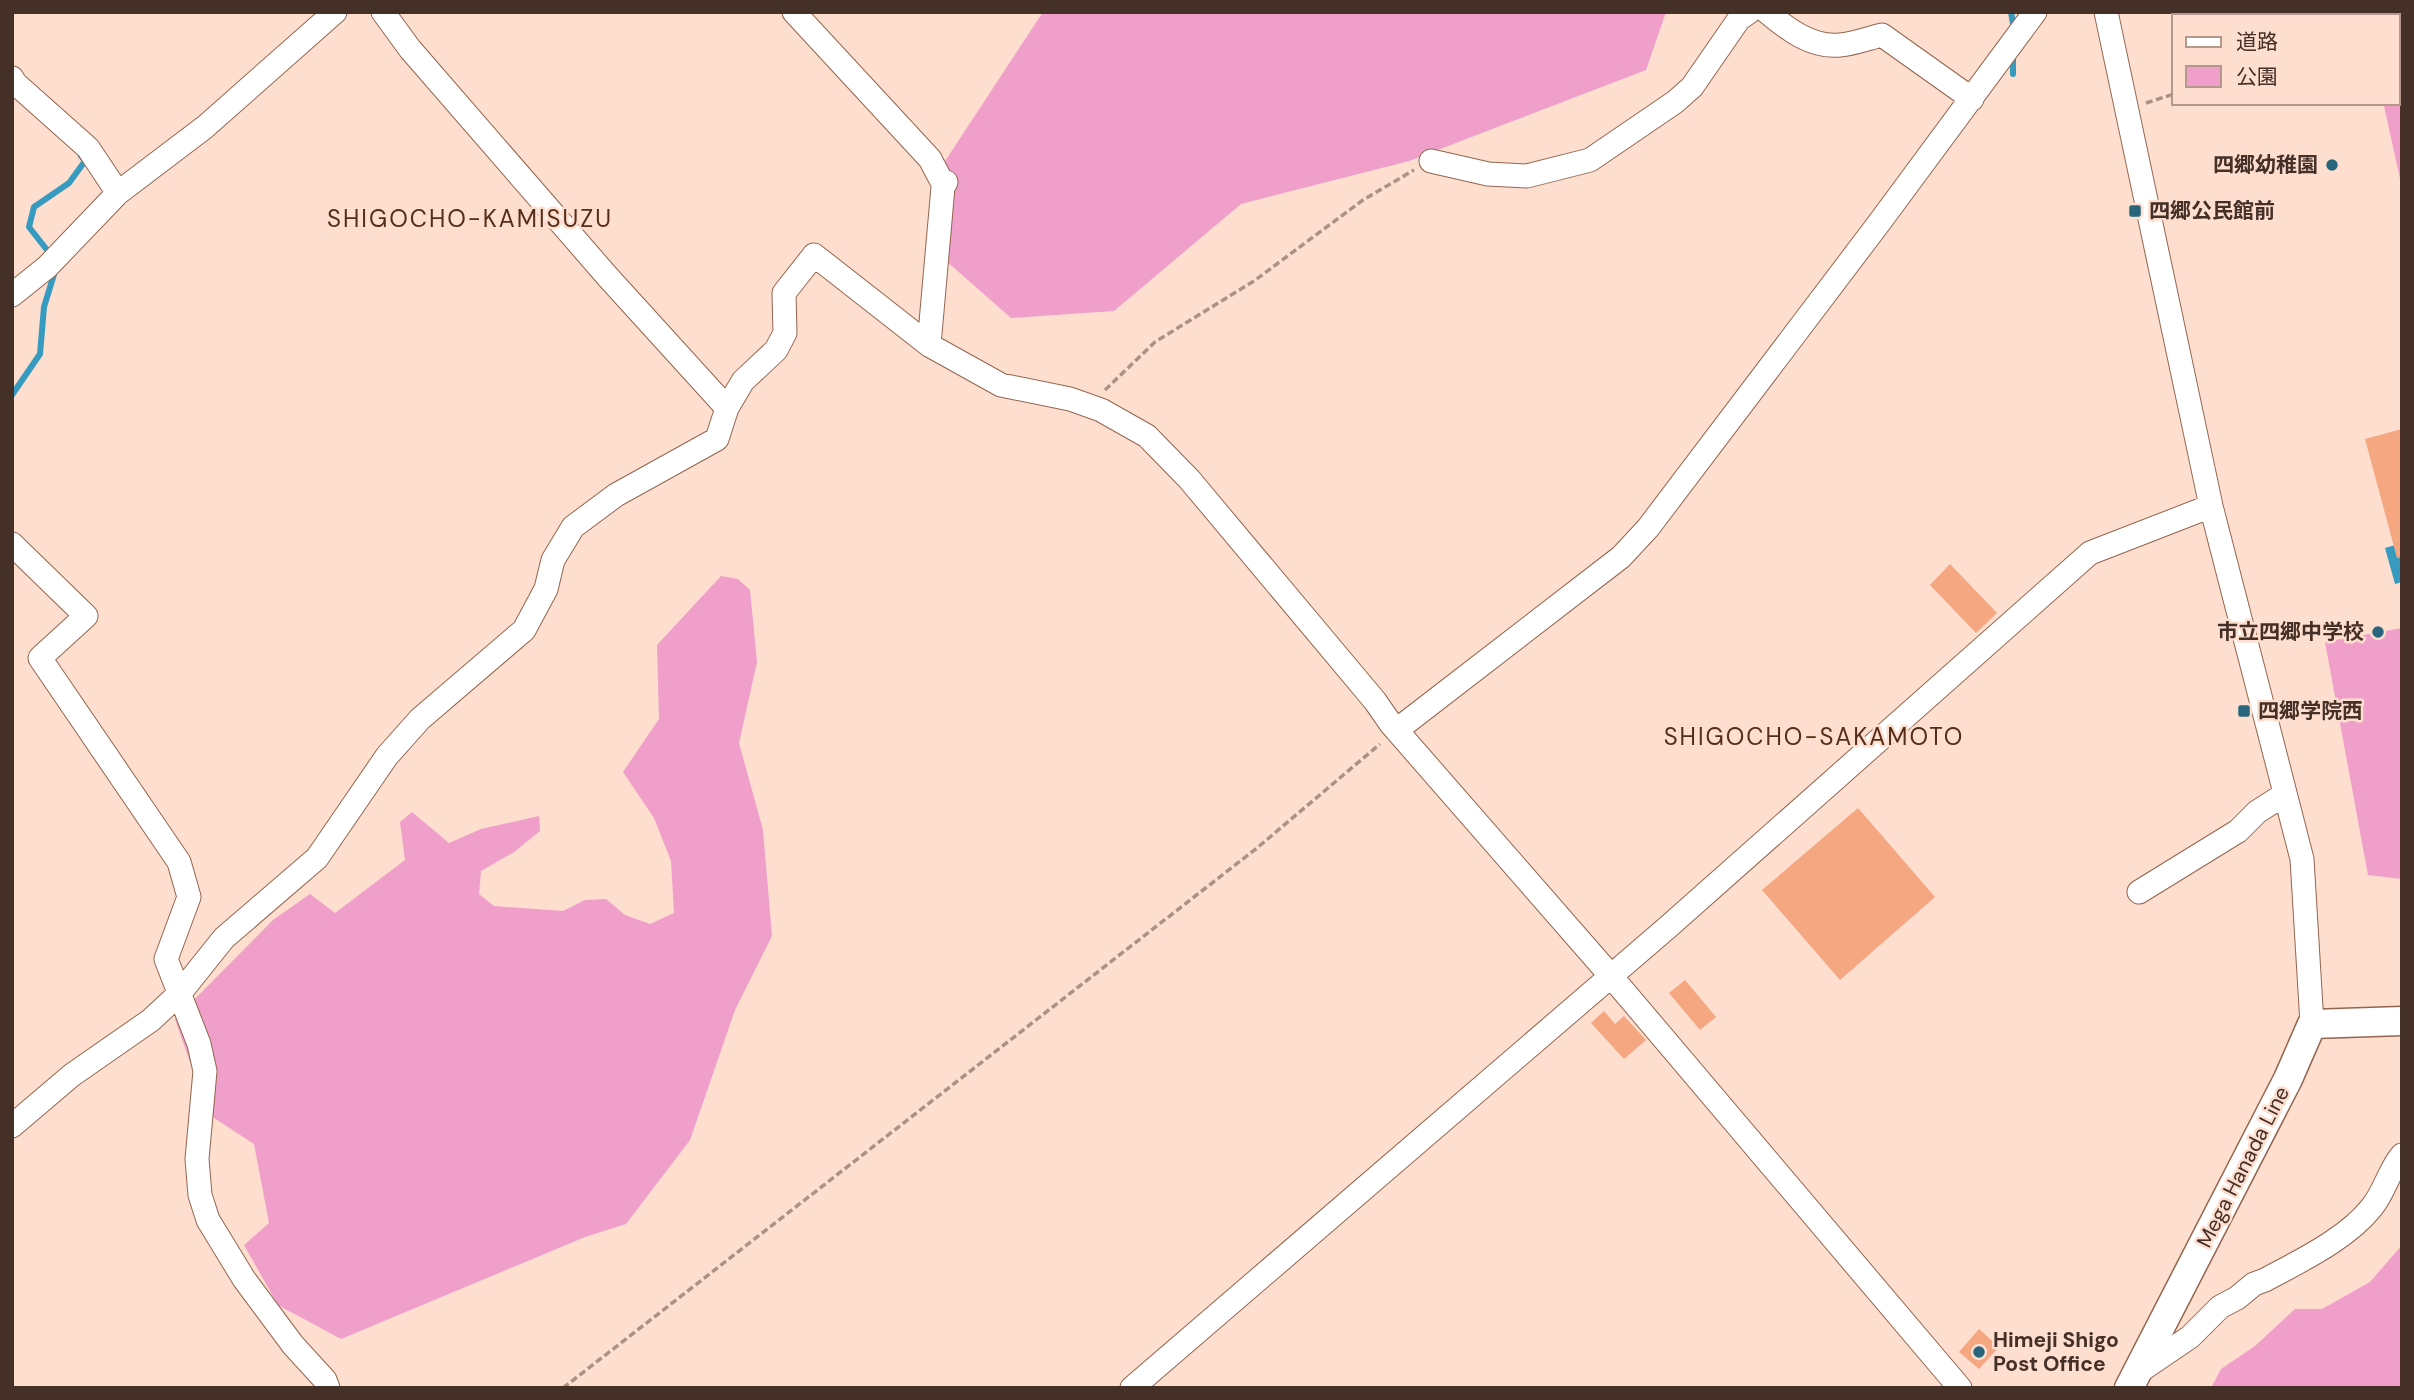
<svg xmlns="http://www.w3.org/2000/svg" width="2414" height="1400" viewBox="0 0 2414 1400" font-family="'DM Sans','Noto Sans JP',sans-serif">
	<rect width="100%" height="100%" fill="#fedecf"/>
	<path fill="#f09eca" d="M1043,12H1666L1646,70L1409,161L1241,204L1114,311L1011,318L944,259L934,178Z
		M2398,12H2402V188L2384,106V103H2398Z
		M721,576L738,579L750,590L757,662L739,743L763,830L772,936L735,1010L690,1140L626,1224L585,1237L341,1339L278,1305L244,1245L269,1223L254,1144L208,1114L175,1019L273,920L310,894L335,913L405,860L400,822L412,812L449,843L481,829L539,816L540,831L514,852L481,871L479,894L494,906L563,911L585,900L606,899L625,915L650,924L674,913L671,861L654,818L623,772L659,719L657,645Z
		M2402,628V879L2368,875L2325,642Z
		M2402,1245V1388H2211L2221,1369L2255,1346L2295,1309H2322L2370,1282Z"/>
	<path fill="#379bc0" d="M2402,543V582L2395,584L2385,548Z"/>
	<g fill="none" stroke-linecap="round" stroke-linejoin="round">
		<path stroke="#379bc0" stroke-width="6" d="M2011,12L2014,30
			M2013,74V55
			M51,255L29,227L34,207L69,183L85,161L81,156
			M12,395L40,354L44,307L55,271"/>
	</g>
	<path fill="#f5a782" d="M2402,429V557L2397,558L2365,439Z
		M1950,564L1997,613L1976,633L1930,585Z
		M1858,808L1935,897L1840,980L1762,890Z
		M1685,980L1716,1017L1700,1030L1669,993Z
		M1604,1011L1615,1024L1624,1016L1646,1040L1624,1059L1591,1023Z
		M1979,1329L1999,1347L1979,1369L1959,1352Z"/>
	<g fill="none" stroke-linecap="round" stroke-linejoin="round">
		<defs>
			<path id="minor" d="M383,12L410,49L607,276L727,408
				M794,12L930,159L941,180L946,182L943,187L929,345
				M1767,12C1787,29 1812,48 1840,45C1854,44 1869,38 1882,35L1972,99
				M2106,12L2211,506L2302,859L2312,1024
				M12,78L15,83L88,148L118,193
				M1431,161L1488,174L1527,176L1590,160L1675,102L1692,87L1739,19L1749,12
				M12,295L47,267L118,193L205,127L335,12
				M12,544L86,616L40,658L179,862L189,897L166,959L199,1044L205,1071L197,1159L200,1195L208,1220L244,1279L293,1345L325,1380L328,1388
				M1398,729L1621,557L1648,528L1879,223L2035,12
				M2139,892L2238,831L2257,812L2285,794
				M12,1126L72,1075L151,1020L180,993L224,938L317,858L387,756L420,719L524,630L546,589L553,560L573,527L616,495L717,439L727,408L743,381L776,350L785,333L784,293L814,255L929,345L1001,385L1070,399L1101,410L1147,436L1189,479L1375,701L1391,724L1610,975L1960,1388
				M2137,1373L2190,1337L2220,1307L2237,1298L2254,1284L2265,1280C2300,1261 2347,1239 2372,1207C2385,1191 2389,1170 2402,1155
				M1132,1388L1668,927L2090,553L2211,506"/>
			<path id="major" d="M2129,1388L2288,1079L2312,1024L2402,1021"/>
		</defs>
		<use href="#minor" stroke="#93654f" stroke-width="25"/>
		<use href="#major" stroke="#93654f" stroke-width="31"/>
		<path stroke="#ac9185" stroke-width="3.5" stroke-dasharray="7 3.5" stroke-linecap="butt" d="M2394,16L2402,13
			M2146,103L2174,94
			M1105,390L1155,342L1254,281L1363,200L1414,170
			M563,1388L1257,848L1380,744"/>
		<use href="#minor" stroke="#fff" stroke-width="23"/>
		<use href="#major" stroke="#fff" stroke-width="28"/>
	</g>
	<g fill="#29657c" stroke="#fedecf" stroke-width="2.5">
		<circle cx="2332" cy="165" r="7"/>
		<rect x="2128" y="204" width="14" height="14" rx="3.5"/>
		<circle cx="2378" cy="632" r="7"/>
		<rect x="2237" y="704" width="14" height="14" rx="3.5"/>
		<circle cx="1979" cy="1352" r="7"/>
	</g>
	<g text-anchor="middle" stroke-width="5" stroke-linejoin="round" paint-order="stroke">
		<g font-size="21" font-weight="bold" fill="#443027" stroke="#fedecf" text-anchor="start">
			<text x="2318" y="172" text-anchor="end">四郷幼稚園</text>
			<text x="2149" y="218">四郷公民館前</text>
			<text x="2364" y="639" text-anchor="end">市立四郷中学校</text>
			<text x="2258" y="718">四郷学院西</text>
			<text x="1993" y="1347">Himeji Shigo<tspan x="1993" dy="24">Post Office</tspan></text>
		</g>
		<g font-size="21" fill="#443027" stroke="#fedecf">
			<text transform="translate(2243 1167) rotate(-63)" y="7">Mega Hanada Line</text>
		</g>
		<g font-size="24" letter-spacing="2" fill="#562d18" stroke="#fedecf">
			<text x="470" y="227">SHIGOCHO-KAMISUZU</text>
			<text x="1814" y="745">SHIGOCHO-SAKAMOTO</text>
		</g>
	</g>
	<rect width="2414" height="1400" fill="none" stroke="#443027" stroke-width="28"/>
	<rect x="2172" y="14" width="228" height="91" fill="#fedecf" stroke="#b4988c" stroke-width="2"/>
	<rect x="2186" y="37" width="35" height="10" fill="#ffffff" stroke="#b4988c" stroke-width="2"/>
	<text x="2236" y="49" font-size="21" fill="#443027">道路</text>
	<rect x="2186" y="66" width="35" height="21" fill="#f09eca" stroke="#b4988c" stroke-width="2"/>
	<text x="2236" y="84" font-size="21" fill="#443027">公園</text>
</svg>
